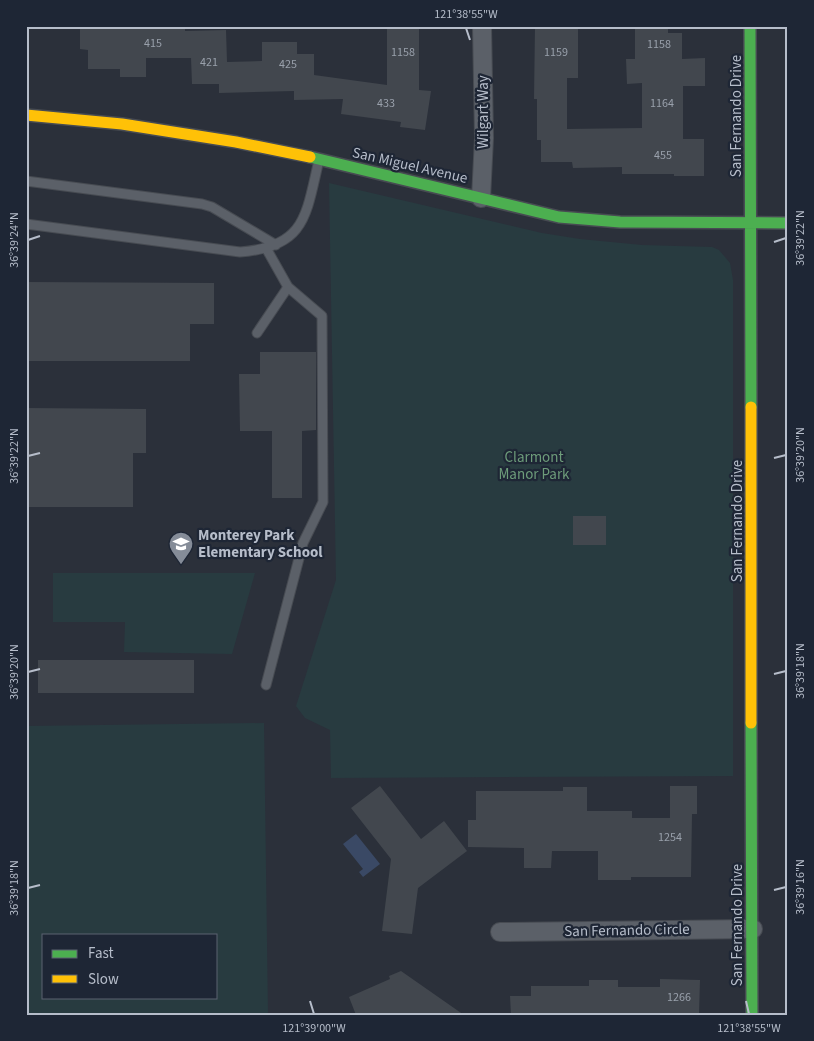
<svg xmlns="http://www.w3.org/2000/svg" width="814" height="1041" viewBox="0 0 814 1041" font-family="'Source Sans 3',sans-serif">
	<rect width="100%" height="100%" fill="#2b303a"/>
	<path fill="#283b40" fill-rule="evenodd" d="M329,183L542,233L580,239L642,245L712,247L719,250L730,263L733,280V776L331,778L330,730L305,718L296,706L336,580Z
		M53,573H255L232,654L124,652L125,622H53Z
		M264,723L268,1015H26V726ZM44,935H216V997H44Z"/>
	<path fill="#3a4965" d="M356,834L380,864L363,877L359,872L363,869L343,844Z"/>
	<path fill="#42474e" d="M80,26H150V29H185V31L226,30L227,62L262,61V42H297V54H314V75L387,85V26H419V90L431,91L425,130L400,127L401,122L341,114L343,99L294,100V91L219,93V84H192L191,58H146V77H120V69H88V50L80,49Z
		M535,26H578V78H567V129L642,128V83L627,84L626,59H635V26H668V33H682V59L705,58V86H683V139H704V176H674V174H622V167L573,168L572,162H541V140H537V99H534Z
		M26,282L214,283V324H190V361H26Z
		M260,352H316V430L302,431V498H272V431H240L239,374H260Z
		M26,408L146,409V453H133V507H26Z
		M573,516H606V545H573Z
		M38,660H194V693H38Z
		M380,786L421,839L444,821L467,851L418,888L412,934L382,931L391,859L351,808Z
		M670,786H697V814H692L691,877H631V880H598V851H552L551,868H524V848L468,847V820H476V791H563V787H587V811H632V818H670Z
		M401,971L464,1015H356L349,997L390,979L389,976Z
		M660,979L700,980L699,1015H511L510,996H531V986H589V980H618V987H660Z"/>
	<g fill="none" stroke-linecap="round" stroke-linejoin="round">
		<defs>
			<path id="lane" d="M26,181L202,204L212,207L276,245
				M26,224L240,252C306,247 306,215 319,160
				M257,333L288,287
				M266,685L303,543L323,502L322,316L288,287L266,248"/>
			<path id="street" d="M481,198L484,138L482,26
				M500,932L753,929"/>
			<path id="fast" d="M750,26L751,407
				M310,157L559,217L620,222L788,223
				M751,723L752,1015"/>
			<path id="slow" d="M26,115L122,124L236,142L310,157
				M751,407V723"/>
		</defs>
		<use href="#lane" stroke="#474b52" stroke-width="11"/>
		<use href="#street" stroke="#474b52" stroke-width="20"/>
		<use href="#fast" stroke="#474b52" stroke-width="14"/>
		<use href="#slow" stroke="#474b52" stroke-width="14"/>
		<use href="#lane" stroke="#5b6068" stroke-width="9"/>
		<use href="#street" stroke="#5b6068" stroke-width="18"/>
		<use href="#fast" stroke="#4caf50" stroke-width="11"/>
		<use href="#slow" stroke="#ffc107" stroke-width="11"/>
	</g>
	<path fill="none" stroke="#b6bdca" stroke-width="2" d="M466,28L470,40M28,240L40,236M774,242L786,238M28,456L40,453M774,458L786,455M28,672L40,669M774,674L786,671M28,888L40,885M774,890L786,887M310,1001L314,1014M746,1001L749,1014"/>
	<defs>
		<symbol id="school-pin" viewBox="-11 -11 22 30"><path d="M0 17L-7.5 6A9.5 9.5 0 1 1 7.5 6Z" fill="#858c98" stroke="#1e2635"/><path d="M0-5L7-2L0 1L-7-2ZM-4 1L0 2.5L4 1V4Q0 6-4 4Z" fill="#fff"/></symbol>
	</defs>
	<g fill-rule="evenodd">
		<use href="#school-pin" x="167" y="530" width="28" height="38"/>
	</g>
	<g text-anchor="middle" stroke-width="4.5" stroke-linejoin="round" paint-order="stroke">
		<g font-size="12" fill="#99a0ab">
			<text x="153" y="47">415</text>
			<text x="659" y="48">1158</text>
			<text x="403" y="56">1158</text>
			<text x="556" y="56">1159</text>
			<text x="209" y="66">421</text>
			<text x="288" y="68">425</text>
			<text x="386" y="107">433</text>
			<text x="662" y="107">1164</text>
			<text x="663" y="159">455</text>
			<text x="670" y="841">1254</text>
			<text x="679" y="1001">1266</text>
		</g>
		<g font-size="15" fill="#b6bdca" stroke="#1e2635">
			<text transform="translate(483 112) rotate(-90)" y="5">Wilgart Way</text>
			<text transform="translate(736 116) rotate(-90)" y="5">San Fernando Drive</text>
			<text transform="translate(410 165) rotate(13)" y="5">San Miguel Avenue</text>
			<text transform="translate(737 521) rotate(-90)" y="5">San Fernando Drive</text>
			<text transform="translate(737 925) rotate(-90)" y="5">San Fernando Drive</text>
			<text transform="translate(627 930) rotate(-1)" y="5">San Fernando Circle</text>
		</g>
		<g font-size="15" fill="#6d9c7a" stroke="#1e2635">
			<text x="534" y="462">Clarmont<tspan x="534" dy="17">Manor Park</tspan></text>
		</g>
		<g font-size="15" font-weight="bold" fill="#b6bdca" stroke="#1e2635" text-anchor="start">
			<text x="198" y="540">Monterey Park<tspan x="198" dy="17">Elementary School</tspan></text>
		</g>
	</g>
	<rect width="814" height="1041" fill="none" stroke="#1e2635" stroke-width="55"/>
	<rect x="42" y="934" width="175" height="65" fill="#1e2635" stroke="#5b6271"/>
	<rect x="52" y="950" width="25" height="8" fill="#4caf50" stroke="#5b6271"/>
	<text x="88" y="958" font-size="15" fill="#b6bdca">Fast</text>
	<rect x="52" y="975" width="25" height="8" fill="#ffc107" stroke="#5b6271"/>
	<text x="88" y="984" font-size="15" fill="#b6bdca">Slow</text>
	<rect x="28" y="28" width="758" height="986" fill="none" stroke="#b6bdca" stroke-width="2"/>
	<g font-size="12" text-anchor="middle" fill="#b6bdca">
		<text x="466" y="18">121°38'55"W</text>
		<text transform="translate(800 238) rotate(-90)" y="4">36°39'22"N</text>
		<text transform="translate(14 240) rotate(-90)" y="4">36°39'24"N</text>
		<text transform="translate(800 455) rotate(-90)" y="4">36°39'20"N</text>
		<text transform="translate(14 456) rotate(-90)" y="4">36°39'22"N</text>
		<text transform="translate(800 671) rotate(-90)" y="4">36°39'18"N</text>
		<text transform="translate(14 672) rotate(-90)" y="4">36°39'20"N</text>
		<text transform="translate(800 887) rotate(-90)" y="4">36°39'16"N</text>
		<text transform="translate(14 888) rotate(-90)" y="4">36°39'18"N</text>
		<text x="314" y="1032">121°39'00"W</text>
		<text x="749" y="1032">121°38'55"W</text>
	</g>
</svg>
